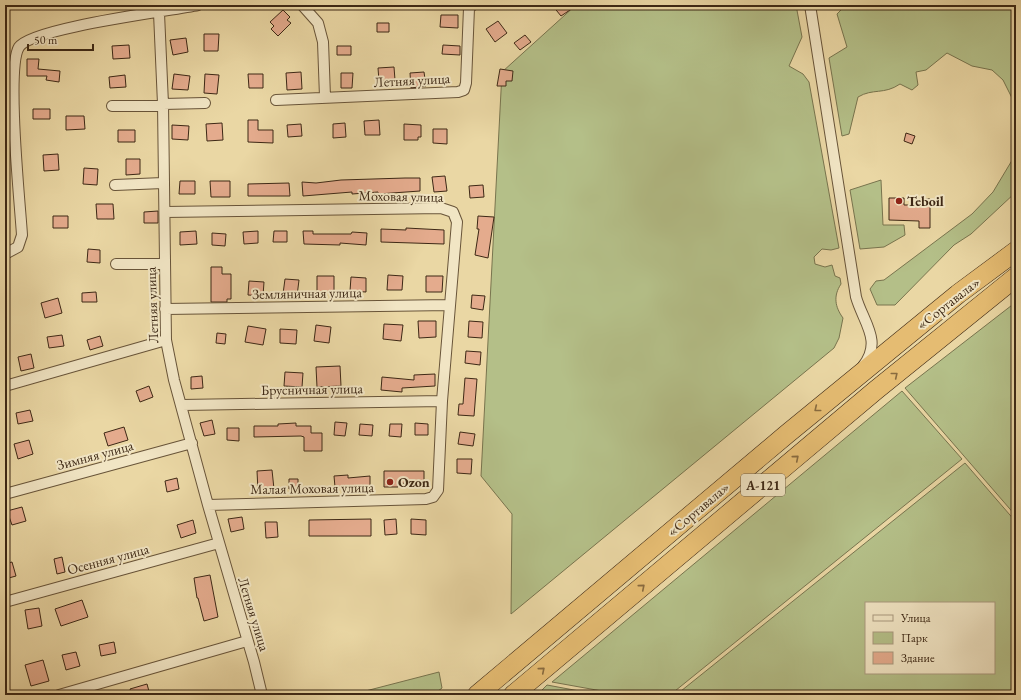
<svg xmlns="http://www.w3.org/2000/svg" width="1021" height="700" viewBox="0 0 1021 700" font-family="'EB Garamond',serif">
	<rect width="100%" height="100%" fill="#ead7a4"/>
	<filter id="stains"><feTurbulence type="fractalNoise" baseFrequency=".005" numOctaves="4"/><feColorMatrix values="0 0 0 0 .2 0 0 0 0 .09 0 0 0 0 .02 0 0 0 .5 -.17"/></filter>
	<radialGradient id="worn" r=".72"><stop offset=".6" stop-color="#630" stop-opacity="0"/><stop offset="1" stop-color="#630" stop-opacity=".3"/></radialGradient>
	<path fill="#b4bf88" stroke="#78744e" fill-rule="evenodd" d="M576,5H796L802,37L789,66L803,74L809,82L839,248L831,250L822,249L814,257L815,264L825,267L832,265L835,276L840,278L841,284C833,296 835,307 843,318L839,338L834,348L511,614L512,514L481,476L502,72Z
		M846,5H1016V114L1012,98L1003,80L992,70L972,66L947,53L926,70L916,72L918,85L912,90L900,84C884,95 873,88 858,97L849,134L842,136L829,58L847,47L837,14Z
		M1014,157H1016V192L971,234L954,245L895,305H877L870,289L876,281L884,280L972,214L993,192Z
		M881,180L883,225H904L905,235L884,247L860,249L850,190Z
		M1016,302V516L905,388Z
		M902,391L962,459L670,695H624L552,682Z
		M965,463L1016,522V695H676ZM866,603H994V673H866Z
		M439,672L442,688L433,695H350Z
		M547,685L601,695H537Z"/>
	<path fill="#e4ab8d" stroke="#3d2815" d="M552,5H567L570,10L561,16Z
		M283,10L290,17L287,20L291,23L278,36L271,29L274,26L270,22Z
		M441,15H458V28L440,27Z
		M498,21L507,33L495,42L486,29Z
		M377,23H389V32H377Z
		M204,34H219L218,51H204Z
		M525,35L531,42L520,50L514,43Z
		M186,38L188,52L173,55L170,40Z
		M129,45L130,58L113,59L112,46Z
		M443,45L460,46V55L442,54Z
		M337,46H351V55H337Z
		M27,59H39L38,69L60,71L59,82L46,80L47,76H27Z
		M394,67L395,80L379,81L378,68Z
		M500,69L513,71L512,81H506V86H497Z
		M301,72L302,89L287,90L286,73Z
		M424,72L426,86L411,88L410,73Z
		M341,73H353L352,88H341Z
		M174,74L190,76L188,90L172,89Z
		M205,74L219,75L217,94L204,93Z
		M248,74H263V88H249Z
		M125,75L126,87L110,88L109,77Z
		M33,109H50V119H33Z
		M66,116H84L85,129L66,130Z
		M248,120H258V130H273V143L248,142Z
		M379,120L380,135H365L364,121Z
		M222,123L223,140L207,141L206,124Z
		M345,123L346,137L333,138V124Z
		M301,124L302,136L288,137L287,125Z
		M404,124L421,125V137H418V140H404Z
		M172,125L189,126L188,140L172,139Z
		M433,129H447V144L433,143Z
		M118,130H135V142H118Z
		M906,133L915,136L912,144L904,141Z
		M58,154L59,170L44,171L43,155Z
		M126,159H140V174L126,175Z
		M84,168L98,169L97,185L83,184Z
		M445,176L447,191L434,192L432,177Z
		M405,178H420V191L378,194V192L352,194V192L303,196L302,182L316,183L341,180Z
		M180,181H195V194H179Z
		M210,181H230V197H211Z
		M289,183L290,196H248V184Z
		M483,185L484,197L470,198L469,186Z
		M889,198H904V205H918V199H930V228H919V221L889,220Z
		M96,204H113L114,219H97Z
		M158,211V223H144V212Z
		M53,216H68V228H53Z
		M478,216L494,217L488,258L475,255L479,229H477Z
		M406,228L444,230V244L381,242V229L406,230Z
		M196,231L197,244L180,245V232Z
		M258,231V243L244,244L243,232Z
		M274,231H287V242H273Z
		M303,231H313V234H351L352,232L367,233L366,245L340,243V245L304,244Z
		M212,233L226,234L225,246L212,245Z
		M88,249L100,250V263L87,262Z
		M211,267H222V274H231V299H227V302H211Z
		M388,275L403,276L402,290H387Z
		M317,276H334V292H317Z
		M426,276H443L442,292H426Z
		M351,277L366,278V292L350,291Z
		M285,279L299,280L297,296L283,294Z
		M249,281L264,282L263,296L248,295Z
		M96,292L97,302H82V293Z
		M472,295L485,296L483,310L471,308Z
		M58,298L62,313L45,318L41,303Z
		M418,321H436V337L419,338Z
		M469,321L483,322L482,338L468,337Z
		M384,324L403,325L401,341L383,339Z
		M316,325L331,327L329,343L314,341Z
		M248,326L266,329L263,345L245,342Z
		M280,329L297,330L296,344L280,343Z
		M217,333L226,334L225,344L216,343Z
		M62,335L64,346L49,348L47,337Z
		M100,336L103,346L90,350L87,340Z
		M466,351L481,352L480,365L465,363Z
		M31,354L34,368L21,371L18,357Z
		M340,366L341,386L317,387L316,367Z
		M285,372L303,373L302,387L284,386Z
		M435,374V386L402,388V392L381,390L382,377L414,380V375Z
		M202,376L203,388L191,389V377Z
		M465,378L477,379L474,416L458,415L459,404H463Z
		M149,386L153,397L140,402L136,391Z
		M30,410L33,421L18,424L16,413Z
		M212,420L215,434L204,436L200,423Z
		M335,422L347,423L345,436L334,435Z
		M296,423V426H311V433H322V451H304V437L301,436L254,437V426H278V424Z
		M415,423L428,424V435H415Z
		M360,424L373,425L372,436L359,435Z
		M390,424H402L401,437L389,436Z
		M124,427L128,440L108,446L104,433Z
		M227,428H239V441L227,440Z
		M460,432L475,434L473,446L458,444Z
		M29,440L33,454L18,459L14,444Z
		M457,459H472L471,474L457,473Z
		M272,470L274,489L258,491L257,471Z
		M384,471H424V484L398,483V487H384Z
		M348,475V478L370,476V486L335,487L334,476Z
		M177,478L179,489L167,492L165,481Z
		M289,479H298V489H289Z
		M22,507L26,521L12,525L7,511Z
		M242,517L244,529L231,532L228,519Z
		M371,519V536H309V520Z
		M396,519L397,534L385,535L384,520Z
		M411,519L426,520V535L411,534Z
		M193,520L196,533L181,538L177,525Z
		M265,522H277L278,537L266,538Z
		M62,557L65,572L57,574L54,559Z
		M12,562L16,576L5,579V564Z
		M210,575L218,617L204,621L198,598H197L194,578Z
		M82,600L88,617L61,626L55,609Z
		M39,608L42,626L28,629L25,610Z
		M114,642L116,653L101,656L99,645Z
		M76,652L80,666L66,670L62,655Z
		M43,660L49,681L31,686L25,665Z
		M147,684L150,695H132L130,689Z"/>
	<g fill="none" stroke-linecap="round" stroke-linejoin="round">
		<defs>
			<path id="street" d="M302,5L318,23L323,42L325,97
				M810,5L856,297C863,322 883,341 863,366
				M159,13L163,104L166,340L174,380L208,505L254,662L262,695
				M276,100L458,92L464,90L466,83L469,8L473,5
				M163,104L205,103
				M112,106H163
				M115,185L163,183
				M165,212L441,208L453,212L457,222L442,401L438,490L433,497L426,499L208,505
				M5,254L18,247L22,235C20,203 6,68 19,47C31,28 169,11 198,5
				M116,264H165
				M165,309L450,305
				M5,386L166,340
				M182,405L442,401
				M5,494L192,443
				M5,602L219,543
				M59,695L247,641"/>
			<path id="highway" d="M477,695L787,434L958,294L1016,251
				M513,695L876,390L1016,277"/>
		</defs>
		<use href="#street" stroke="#685439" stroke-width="12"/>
		<use href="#highway" stroke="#3d2815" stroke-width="20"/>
		<use href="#street" stroke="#f1e5c4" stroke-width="10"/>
		<use href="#highway" stroke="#e5bc72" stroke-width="19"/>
	</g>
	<defs><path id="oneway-chevron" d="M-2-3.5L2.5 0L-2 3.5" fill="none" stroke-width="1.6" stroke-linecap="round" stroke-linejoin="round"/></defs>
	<g stroke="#896b3f">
		<use href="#oneway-chevron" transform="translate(895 375) rotate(-39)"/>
		<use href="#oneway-chevron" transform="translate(817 409) rotate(141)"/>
		<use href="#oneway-chevron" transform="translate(796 458) rotate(-40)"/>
		<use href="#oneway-chevron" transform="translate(642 587) rotate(-40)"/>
		<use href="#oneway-chevron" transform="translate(542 670) rotate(-40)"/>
	</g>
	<g fill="#8f2418" stroke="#f1e5c4" stroke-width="1.5">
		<circle cx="899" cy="201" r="4"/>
		<circle cx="390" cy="482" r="4"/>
	</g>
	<g text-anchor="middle" stroke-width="4" stroke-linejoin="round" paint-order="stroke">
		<rect fill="#f1e5c4" stroke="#73614a" stroke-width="1" x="741" y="474" width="44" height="22" rx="3"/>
		<g font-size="13" font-weight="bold" fill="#3d2815">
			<text x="763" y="490">А-121</text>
		</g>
		<g font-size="14" fill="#3d2815" stroke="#f1e5c4">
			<text transform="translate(412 80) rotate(-3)" y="5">Летняя улица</text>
			<text transform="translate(401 196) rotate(1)" y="5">Моховая улица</text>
			<text transform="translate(307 293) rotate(-1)" y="5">Земляничная улица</text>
			<text transform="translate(948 303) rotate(-38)" y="5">«Сортавала»</text>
			<text transform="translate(152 305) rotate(-92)" y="5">Летняя улица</text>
			<text transform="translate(312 389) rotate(-1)" y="5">Брусничная улица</text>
			<text transform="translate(95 455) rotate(-15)" y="5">Зимняя улица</text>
			<text transform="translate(312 488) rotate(-1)" y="5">Малая Моховая улица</text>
			<text transform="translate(698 509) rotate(-40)" y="5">«Сортавала»</text>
			<text transform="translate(108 559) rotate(-15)" y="5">Осенняя улица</text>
			<text transform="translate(254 614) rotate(73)" y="5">Летняя улица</text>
		</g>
		<g font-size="14" font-weight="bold" fill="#3d2815" stroke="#f1e5c4" text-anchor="start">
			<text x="907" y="206">Teboil</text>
			<text x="398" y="487">Ozon</text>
		</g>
	</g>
	<rect width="1021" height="700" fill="none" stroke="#ead7a4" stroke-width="20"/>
	<rect x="6" y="6" width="1009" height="688" fill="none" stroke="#3d2815" stroke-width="2"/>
	<rect x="10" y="10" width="1001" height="680" fill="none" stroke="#3d2815"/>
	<rect x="865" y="602" width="130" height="72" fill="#f1e5c4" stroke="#a9997e"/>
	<rect x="873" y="615" width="20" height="6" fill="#f1e5c4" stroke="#a9997e"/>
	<text x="901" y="622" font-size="12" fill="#3d2815">Улица</text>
	<rect x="873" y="632" width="20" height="12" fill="#b4bf88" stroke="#a9997e"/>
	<text x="901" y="642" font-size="12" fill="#3d2815">Парк</text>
	<rect x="873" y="652" width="20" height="12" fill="#e4ab8d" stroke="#a9997e"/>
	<text x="901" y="662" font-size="12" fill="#3d2815">Здание</text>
	<path d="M28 44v6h65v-6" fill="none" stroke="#3d2815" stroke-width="2"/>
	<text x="34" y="44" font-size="12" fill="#3d2815" stroke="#f1e5c4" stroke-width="3" paint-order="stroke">50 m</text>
	<rect width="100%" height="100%" filter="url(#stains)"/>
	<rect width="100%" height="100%" fill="url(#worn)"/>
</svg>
